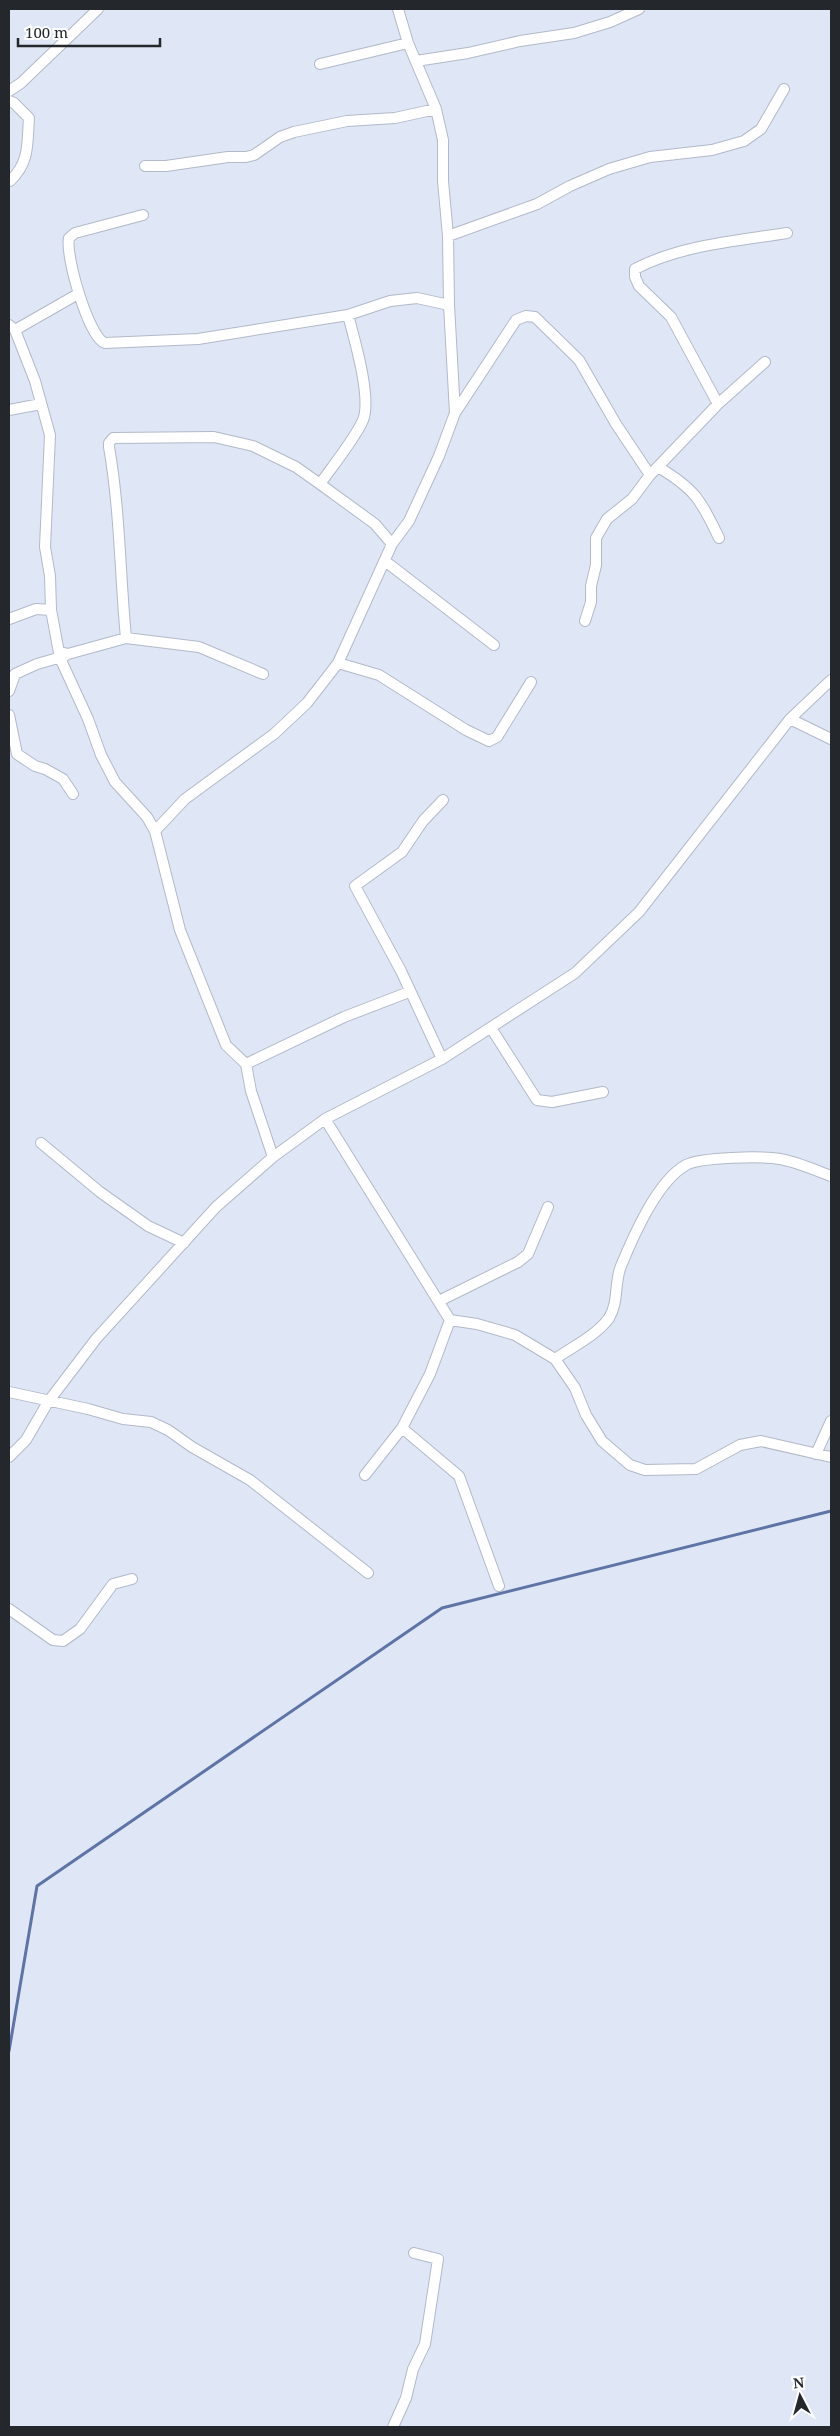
<svg xmlns="http://www.w3.org/2000/svg" width="840" height="2436" viewBox="0 0 840 2436" font-family="'Noto Serif',serif">
	<rect width="100%" height="100%" fill="#dfe6f5"/>
	<g fill="none" stroke-linecap="round" stroke-linejoin="round">
		<path stroke="#5e73a6" stroke-width="3" d="M9,2051L37,1886L442,1608L831,1511"/>
		<defs>
			<path id="street" d="M416,61L468,53L520,41L574,33L610,22L639,9
				M320,64L408,43
				M9,91L21,83L98,9
				M9,101L14,103L29,118C27,144 30,162 10,181
				M145,166H166L228,157H246L254,155L280,137L294,132L347,121L395,118L436,109
				M143,215L75,233L69,238C65,256 89,338 105,343L198,339L348,315L390,301L417,298L449,305
				M448,236L537,204L570,186L609,169L650,157L712,150L744,141L761,129L784,89
				M9,325L15,330L35,381L50,435L45,547L50,576L51,610L60,658L88,719L101,755L115,782L147,817L155,831L180,930L226,1045L246,1064L251,1091L273,1157
				M15,330L78,294
				M718,404L671,317L639,286L635,277V269C681,245 736,241 787,233
				M9,410L41,404
				M455,413L516,320L526,316L535,317L579,360L616,424L650,475L718,404L765,362
				M658,467C695,489 701,500 719,538
				M320,484C332,467 356,437 363,420C372,398 354,338 348,315
				M385,561L494,645
				M9,619L36,609L51,610
				M585,621L591,602V586L596,565V538L607,519L632,499L650,475
				M126,638C120,575 120,510 109,447V443L113,438L214,437L253,446L296,467L320,484L375,524L392,544
				M60,652L68,654L126,638L199,647L263,674
				M338,663L379,675L466,730L489,741L497,737L531,682
				M9,691L15,674L37,664L65,656
				M9,715L17,754L35,766L45,769L63,779L73,794
				M790,719L831,739
				M155,831L185,799L274,734L307,703L338,663L392,544L409,521L439,456L455,413L449,305L448,236L443,181V140L436,109L408,43L398,9
				M491,1028L537,1100L552,1102L603,1092
				M442,1059L401,971L355,886L402,852L423,821L443,800
				M246,1064L344,1017L409,992
				M325,1119L450,1320L430,1374L402,1428L365,1475
				M41,1143L100,1192L148,1226L184,1243
				M439,1301L518,1262L528,1254L548,1207
				M450,1320L477,1324L515,1335L555,1359L575,1388L586,1415L602,1441L630,1465L645,1470L696,1469L740,1445L761,1441L831,1457
				M555,1359C572,1347 597,1335 609,1318C619,1302 614,1283 621,1266C633,1237 657,1181 686,1165C701,1157 763,1156 780,1159C797,1162 815,1170 831,1176
				M9,1392L88,1409L123,1419L151,1422L168,1430L192,1447L250,1480L368,1573
				M402,1428L459,1476L499,1586
				M816,1454L831,1421
				M9,1457L26,1440L48,1402L96,1339L216,1207L273,1157L325,1119L442,1059L575,973L639,912L790,719L831,680
				M9,1609L53,1640L63,1641L80,1629L113,1584L132,1579
				M393,2427L406,2398L413,2369L425,2344L438,2259L414,2253"/>
		</defs>
		<use href="#street" stroke="#b2b9c8" stroke-width="12"/>
		<use href="#street" stroke="#fff" stroke-width="10"/>
	</g>
	<rect width="840" height="2436" fill="none" stroke="#24272c" stroke-width="20"/>
	<g transform="translate(800 2396) rotate(354)" stroke="#ffffff" stroke-width="4" paint-order="stroke">
	<path d="M0-4L9 19L0 12L-9 19Z" fill="#24272c"/>
	<text y="-8" font-size="14" font-weight="bold" text-anchor="middle" fill="#24272c">N</text>
	</g>
	<path d="M18 38v8h142v-8" fill="none" stroke="#24272c" stroke-width="2.5"/>
	<text x="25" y="38" font-size="15" fill="#24272c" stroke="#ffffff" stroke-width="4" paint-order="stroke">100 m</text>
</svg>
